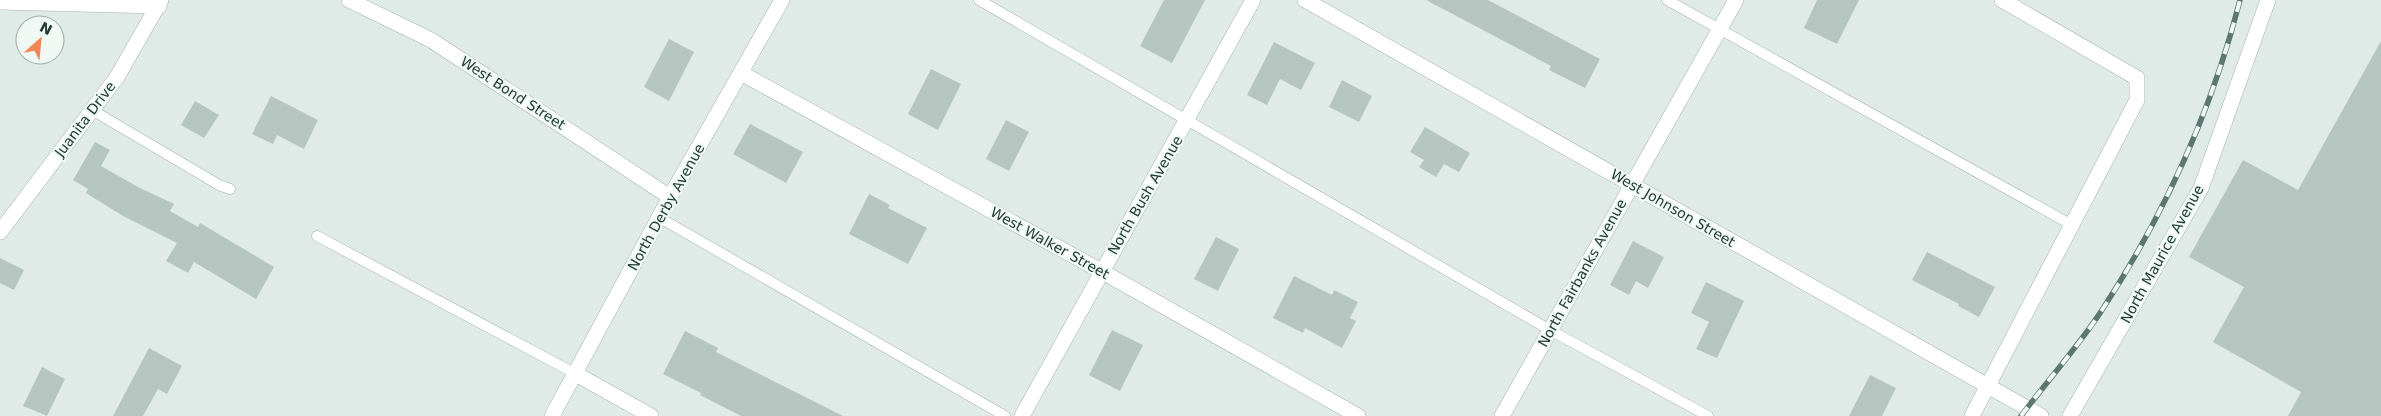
<svg xmlns="http://www.w3.org/2000/svg" width="2381" height="416" viewBox="0 0 2381 416" font-family="'DejaVu Sans',sans-serif">
	<rect width="100%" height="100%" fill="#e0ebe7"/>
	<path fill="#b5c6c0" d="M1164,0H1205L1172,63L1140,46Z
		M1426,0H1488L1600,59L1585,88L1549,70L1551,66Z
		M1817,0H1859L1837,44L1804,28Z
		M669,39L694,52L669,101L644,87Z
		M2381,41V416H2288L2301,392L2213,342L2244,287L2189,257L2243,160L2298,190Z
		M1274,42L1315,63L1301,90L1280,79L1267,105L1247,95Z
		M931,69L961,84L938,130L908,114Z
		M1342,80L1372,96L1359,122L1329,107Z
		M271,96L318,120L304,149L277,135L273,144L252,134Z
		M195,101L219,115L204,138L181,125Z
		M1006,120L1029,132L1009,171L986,159Z
		M750,124L803,152L786,183L733,154Z
		M1425,127L1470,153L1459,172L1444,164L1436,177L1419,167L1424,160L1410,152Z
		M95,142L110,150L101,166L138,187L174,204L170,211L198,227L200,223L274,267L256,299L194,262L188,273L166,261L177,243L123,216L86,193L88,189L73,180Z
		M869,194L890,205L888,208L927,228L908,264L849,234Z
		M1216,237L1239,249L1218,291L1194,279Z
		M1633,241L1664,257L1648,288L1636,281L1629,295L1610,285Z
		M1927,252L1995,287L1979,317L1958,306L1959,304L1912,280Z
		M0,258L24,270L14,290L0,283Z
		M1294,276L1332,295L1334,290L1358,302L1350,318L1356,321L1342,348L1305,328L1303,333L1273,318Z
		M1706,282L1744,301L1717,358L1696,349L1709,322L1691,313Z
		M1112,330L1143,345L1120,391L1089,375Z
		M685,331L718,348L716,352L843,416H741L700,395L701,393L663,374Z
		M149,348L182,366L167,394L158,389L143,416H113Z
		M42,367L65,379L47,416L23,406Z
		M1870,375L1896,388L1882,416H1849Z"/>
	<g fill="none" stroke-linecap="round" stroke-linejoin="round">
		<defs>
			<path id="service" d="M979,0L1550,330L1708,416
				M1667,0L2072,225
				M92,110L219,185L230,189
				M660,218L1005,416
				M317,236L576,374"/>
			<path id="minor" d="M349,0L431,40L670,197
				M1305,0L2041,416
				M0,2L159,6
				M741,73L1101,271L1358,416
				M576,374L651,416
				M552,416L670,197L782,0
				M1022,416L1253,0
				M1502,416L1736,0
				M1972,416L2137,100V78L2002,0
				M2070,416L2201,188L2268,0"/>
			<path id="tertiary" d="M0,232L117,77L161,0"/>
		</defs>
		<use href="#service" stroke="#a3b3ae" stroke-width="11"/>
		<use href="#minor" stroke="#a3b3ae" stroke-width="16"/>
		<use href="#tertiary" stroke="#a3b3ae" stroke-width="16"/>
		<use href="#service" stroke="#fff" stroke-width="10"/>
		<use href="#minor" stroke="#fff" stroke-width="15"/>
		<use href="#tertiary" stroke="#fff" stroke-width="15"/>
		<defs>
			<path id="rail" d="M2021,416C2047,381 2078,347 2102,310C2164,215 2212,110 2240,0"/>
		</defs>
		<use href="#rail" stroke="#5b7771" stroke-width="5.5"/>
		<use href="#rail" stroke="#f0f8f4" stroke-width="4" stroke-dasharray="11" stroke-linecap="butt"/>
	</g>
	<g text-anchor="middle" stroke-width="4.5" stroke-linejoin="round" paint-order="stroke">
		<g font-size="14" fill="#213b36" stroke="#f0f8f4">
			<text transform="translate(513 93) rotate(33)" y="5">West Bond Street</text>
			<text transform="translate(85 119) rotate(-53)" y="5">Juanita Drive</text>
			<text transform="translate(1145 195) rotate(-60)" y="5">North Bush Avenue</text>
			<text transform="translate(666 207) rotate(-61)" y="5">North Derby Avenue</text>
			<text transform="translate(1673 208) rotate(30)" y="5">West Johnson Street</text>
			<text transform="translate(1050 243) rotate(29)" y="5">West Walker Street</text>
			<text transform="translate(2162 254) rotate(-61)" y="5">North Maurice Avenue</text>
			<text transform="translate(1582 273) rotate(-61)" y="5">North Fairbanks Avenue</text>
		</g>
	</g>
	<g transform="translate(40 40) rotate(27)"><circle r="24" fill="#f0f8f4" stroke="#9daca8"/>
	<path d="M0-4L9 19L0 12L-9 19Z" fill="#f28756"/>
	<text y="-8" font-size="14" font-weight="bold" text-anchor="middle" fill="#213b36">N</text>
	</g>
</svg>
